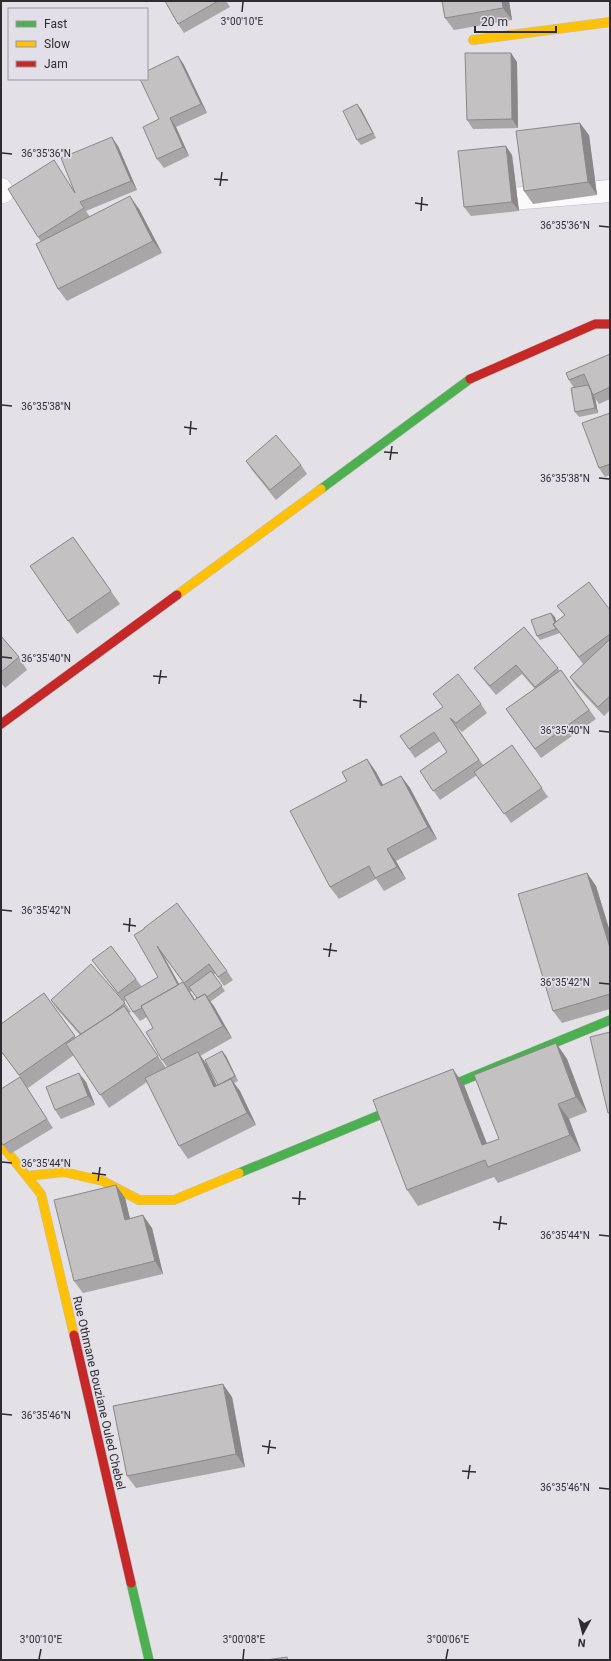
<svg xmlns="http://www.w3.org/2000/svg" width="611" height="1661" viewBox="0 0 611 1661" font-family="Roboto,sans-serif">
	<rect width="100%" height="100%" fill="#e3e1e6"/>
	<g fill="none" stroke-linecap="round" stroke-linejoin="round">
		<defs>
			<path id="street" d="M1,189L3,192
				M511,199L610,191"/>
			<path id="fast" d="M321,489L470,379
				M239,1173L610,1020
				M131,1583L149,1660"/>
			<path id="slow" d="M473,40L610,22
				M177,595L321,489
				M1,1144L41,1194L74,1335
				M27,1176L64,1172L103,1181L139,1200H174L239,1173"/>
			<path id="jam" d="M470,379L595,324H610
				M1,724L177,595
				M74,1335L131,1583"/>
		</defs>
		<use href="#street" stroke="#bfbdc1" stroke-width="23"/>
		<use href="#fast" stroke="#bfbdc1" stroke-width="10"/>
		<use href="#slow" stroke="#bfbdc1" stroke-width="10"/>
		<use href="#jam" stroke="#bfbdc1" stroke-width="10"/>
		<use href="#street" stroke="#fbfafb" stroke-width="22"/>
		<use href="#fast" stroke="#4caf50" stroke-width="9"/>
		<use href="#slow" stroke="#ffc107" stroke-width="9"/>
		<use href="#jam" stroke="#c62828" stroke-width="9"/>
	</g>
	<path fill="#a9a6a7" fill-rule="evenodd" d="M165,1H226L230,7L184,33L178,24Z
		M442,1H509L512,20L454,30L445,18Z
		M178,56L184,65L207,113L176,127L189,156L164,168L157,159L159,119Z
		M517,62L518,128L473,129L467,120Z
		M361,109L376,138L361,145L357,140Z
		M589,135L597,195L533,204L524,191Z
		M118,146L137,190L86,211L90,217L139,209L162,253L67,301L58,289L41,242L38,237L54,160L73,190Z
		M512,155L519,211L471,216L464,207Z
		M610,354V399L599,404L595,398L598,413L579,417L575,412L574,388L569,380Z
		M610,413V475L605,477L599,468Z
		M246,461L301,465L307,474L276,500L252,470Z
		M73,537L120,604L77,634L30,566Z
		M557,606L610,610V710L604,716L576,686L570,677L583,664L560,633L540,640L537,636L555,617L556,622L565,616Z
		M524,627L560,671L561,670L596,719L541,758L506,709L535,689L522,674L496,695L481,677L474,668Z
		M1,636L19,657L27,670L5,688L1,683Z
		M433,694L481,704L487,713L462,732L457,727L483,765L512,745L548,797L511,823L477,775L440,800L420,771L447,752L440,741L415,758L400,736L443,707Z
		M367,759L376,772L383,785L401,776L410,788L437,839L396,861L406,879L384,891L376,879L339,899L330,887L347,781Z
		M587,873L596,886L610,932V1009L562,1023L553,1011Z
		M144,929L227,971L233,980L224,986L215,973L214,975L225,991L210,1002L232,1038L200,1056L207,1065L217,1086L218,1085L222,1051L226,1056L238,1081L234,1083L240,1091L256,1125L188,1159L179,1146L147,1082L109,1108L74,1055L28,1088L26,1086L53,1128L10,1154L1,1142L20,1077L1,1051V1024L44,993L76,1038L80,1035L57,1009L51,1000L125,1003L131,1012L129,1013L166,1068L167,1067L162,1060L153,1028L147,1017L140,1021L133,1012L126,1000L124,1002L92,960L136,979L142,987L158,977ZM163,955L183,982L179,984ZM192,991L197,998L195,1000L190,992Z
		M556,1043L567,1059L587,1112L569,1119L581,1151L498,1183L494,1177L418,1206L407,1190L464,1085L487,1143L499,1139Z
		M86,1082L95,1105L61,1119L55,1110Z
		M116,1185L125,1198L130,1218L152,1228L163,1274L83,1293L74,1281Z
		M232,1397L245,1467L136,1488L127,1476Z"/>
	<path fill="#898788" d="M502,1H509L512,20L503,8Z
		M511,53L517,62L518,128L512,119Z
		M178,56L184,65L207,113L201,104Z
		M357,104L361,109L376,138L373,133Z
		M170,118L176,127L189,156L183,147Z
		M580,123L589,135L597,195L588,182Z
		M112,137L118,146L137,190L131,181Z
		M506,146L512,155L519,211L512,202Z
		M130,196L139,209L162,253L153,241Z
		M589,385L593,395L595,398L598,413L595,408Z
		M551,613L555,617L560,633L557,628Z
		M367,759L376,772L390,798L381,786Z
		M401,776L410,788L437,839L428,827Z
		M387,849L396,861L406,879L397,867Z
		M587,873L596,886L610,932V948Z
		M157,946L163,955L185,995L179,986Z
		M183,982L192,995L203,1013L194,1000Z
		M205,994L214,1006L232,1038L223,1026Z
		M556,1043L567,1059L587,1112L576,1097Z
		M222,1051L226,1056L238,1081L235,1076Z
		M198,1052L207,1065L223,1099L214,1087Z
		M453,1069L464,1085L493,1160L482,1145Z
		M79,1073L86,1082L95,1105L88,1096Z
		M231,1079L240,1091L256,1125L247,1113Z
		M558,1104L569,1119L581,1151L570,1135Z
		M116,1185L125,1198L133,1232L125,1220Z
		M143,1215L152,1228L163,1274L155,1261Z
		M223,1384L232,1397L245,1467L236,1454Z"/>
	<path fill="#c4c1c2" stroke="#898788" d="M165,1H218L178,24Z
		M442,1H502L503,8L445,18Z
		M465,53H511L512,119L467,120Z
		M178,56L201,104L170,118L183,147L157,159L143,127L159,119L140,79H147V71Z
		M357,104L373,133L357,140L343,111Z
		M580,123L588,182L524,191L516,131Z
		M112,137L131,181L80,202L84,208L38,237L8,189L54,160L75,193L61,158Z
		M506,146L512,202L464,207L458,151Z
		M130,196L153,241L58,289L36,244Z
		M610,354V387L593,395L584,374L569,380L566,373Z
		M588,385L591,391L595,408L575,412L571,388Z
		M610,413V464L599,468L582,423Z
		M276,435L301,465L270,490L246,461Z
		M73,537L111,591L68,621L30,566Z
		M589,582L610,610V634L579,657L553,624L565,615L557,606Z
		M551,613L555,623L553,624L556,629L537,636L531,620Z
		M524,627L558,668L535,687L516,665L490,686L474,668Z
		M1,636L19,657L1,672Z
		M610,639V696L598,707L570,677Z
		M561,670L589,710L535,749L506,709Z
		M458,674L481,704L456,723L450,718L479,760L433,791L420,771L447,752L434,732L409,749L400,736L443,707L433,694Z
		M512,745L542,788L504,814L474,772Z
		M367,759L381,786L401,776L428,827L387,849L397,867L375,878L369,866L330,887L290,811L347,781L342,772Z
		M587,873L610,948V994L553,1011L518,894Z
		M177,903L227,971L218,977L209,964L184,983L157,946L178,985L141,1006L142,1008L133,1012L124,997L158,977L134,935L144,929V928Z
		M111,946L136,979L118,993L92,960Z
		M91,964L125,1003L112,1014L81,1034L51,1000Z
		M211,971L222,986L207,997L205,994L197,998L189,987Z
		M183,982L194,1000L205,994L223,1026L162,1060L146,1032L153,1028L141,1006Z
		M44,993L75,1036L19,1075L1,1051V1024Z
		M124,1006L158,1056L100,1095L66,1044Z
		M610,1032V1113H608L590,1037Z
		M556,1043L576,1097L558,1104L570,1135L488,1167L485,1160L407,1190L373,1100L453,1069L482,1145L499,1139L474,1075Z
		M222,1051L235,1076L218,1085L205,1060Z
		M198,1052L214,1087L231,1079L247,1113L179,1146L145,1078Z
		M79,1073L88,1096L55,1110L46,1087Z
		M20,1077L47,1119L3,1145L1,1142V1089Z
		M116,1185L125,1220L143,1215L155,1261L74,1281L54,1200Z
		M223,1384L236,1454L127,1476L113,1406Z
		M287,1657L288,1660H266Z"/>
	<path fill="none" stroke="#2e2c30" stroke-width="1.5" d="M242,12L243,2M2,153L12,154M214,179L228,180M220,186L222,172M415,203L428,205M421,211L422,197M599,226L609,227M2,405L12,406M184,427L197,429M190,435L191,421M384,452L398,453M390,460L392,446M599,478L609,479M2,657L12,658M153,676L167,677M159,684L161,670M353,700L367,702M360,708L361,694M599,731L609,732M2,910L12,911M123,924L136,926M129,932L130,918M323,949L337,951M329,957L331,943M599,983L609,984M2,1162L12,1163M92,1173L106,1175M98,1181L100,1167M292,1198L306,1199M299,1205L300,1191M493,1222L507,1224M499,1230L501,1216M599,1235L609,1236M2,1414L12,1415M262,1446L276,1448M268,1454L270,1440M462,1471L476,1472M468,1479L470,1465M599,1488L609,1489M39,1659L41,1649M243,1659L244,1649M446,1659L448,1649"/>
	<g text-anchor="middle" stroke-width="3.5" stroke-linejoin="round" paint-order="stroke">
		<g font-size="12" fill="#2e2c30" stroke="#e2dfe8">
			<text transform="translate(99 1393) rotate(77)" y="4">Rue Othmane Bouziane Ouled Chebel</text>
		</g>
	</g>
	<g font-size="10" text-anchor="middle" fill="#2e2c30" stroke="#e2dfe8" stroke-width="3.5" stroke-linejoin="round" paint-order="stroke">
		<text x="242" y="25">3°00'10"E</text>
		<text x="46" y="157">36°35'36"N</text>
		<text x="565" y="229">36°35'36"N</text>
		<text x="46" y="410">36°35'38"N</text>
		<text x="565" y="482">36°35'38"N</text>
		<text x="46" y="662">36°35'40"N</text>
		<text x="565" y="734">36°35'40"N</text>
		<text x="46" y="914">36°35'42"N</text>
		<text x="565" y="986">36°35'42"N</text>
		<text x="46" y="1167">36°35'44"N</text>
		<text x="565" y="1239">36°35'44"N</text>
		<text x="46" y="1419">36°35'46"N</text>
		<text x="565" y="1491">36°35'46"N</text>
		<text x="41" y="1643">3°00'10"E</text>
		<text x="244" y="1643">3°00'08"E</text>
		<text x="448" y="1643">3°00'06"E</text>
	</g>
	<rect width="611" height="1661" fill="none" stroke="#2e2c30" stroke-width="4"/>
	<rect x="8" y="8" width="140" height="72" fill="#e2dfe8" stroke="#9a979e"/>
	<rect x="16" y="21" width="20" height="6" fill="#4caf50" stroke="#9a979e"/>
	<text x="44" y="28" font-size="12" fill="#2e2c30">Fast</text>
	<rect x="16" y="41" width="20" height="6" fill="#ffc107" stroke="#9a979e"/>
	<text x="44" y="48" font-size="12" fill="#2e2c30">Slow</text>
	<rect x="16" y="61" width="20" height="6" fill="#c62828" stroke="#9a979e"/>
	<text x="44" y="68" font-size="12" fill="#2e2c30">Jam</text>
	<g transform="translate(583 1633) rotate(187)" stroke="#e2dfe8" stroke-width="3" paint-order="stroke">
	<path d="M0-3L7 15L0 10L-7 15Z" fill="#2e2c30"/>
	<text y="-6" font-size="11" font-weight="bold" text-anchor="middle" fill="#2e2c30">N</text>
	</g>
	<path d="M475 26v6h81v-6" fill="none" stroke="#2e2c30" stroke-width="2"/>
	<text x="481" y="26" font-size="12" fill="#2e2c30" stroke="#e2dfe8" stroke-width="3" paint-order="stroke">20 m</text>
</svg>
